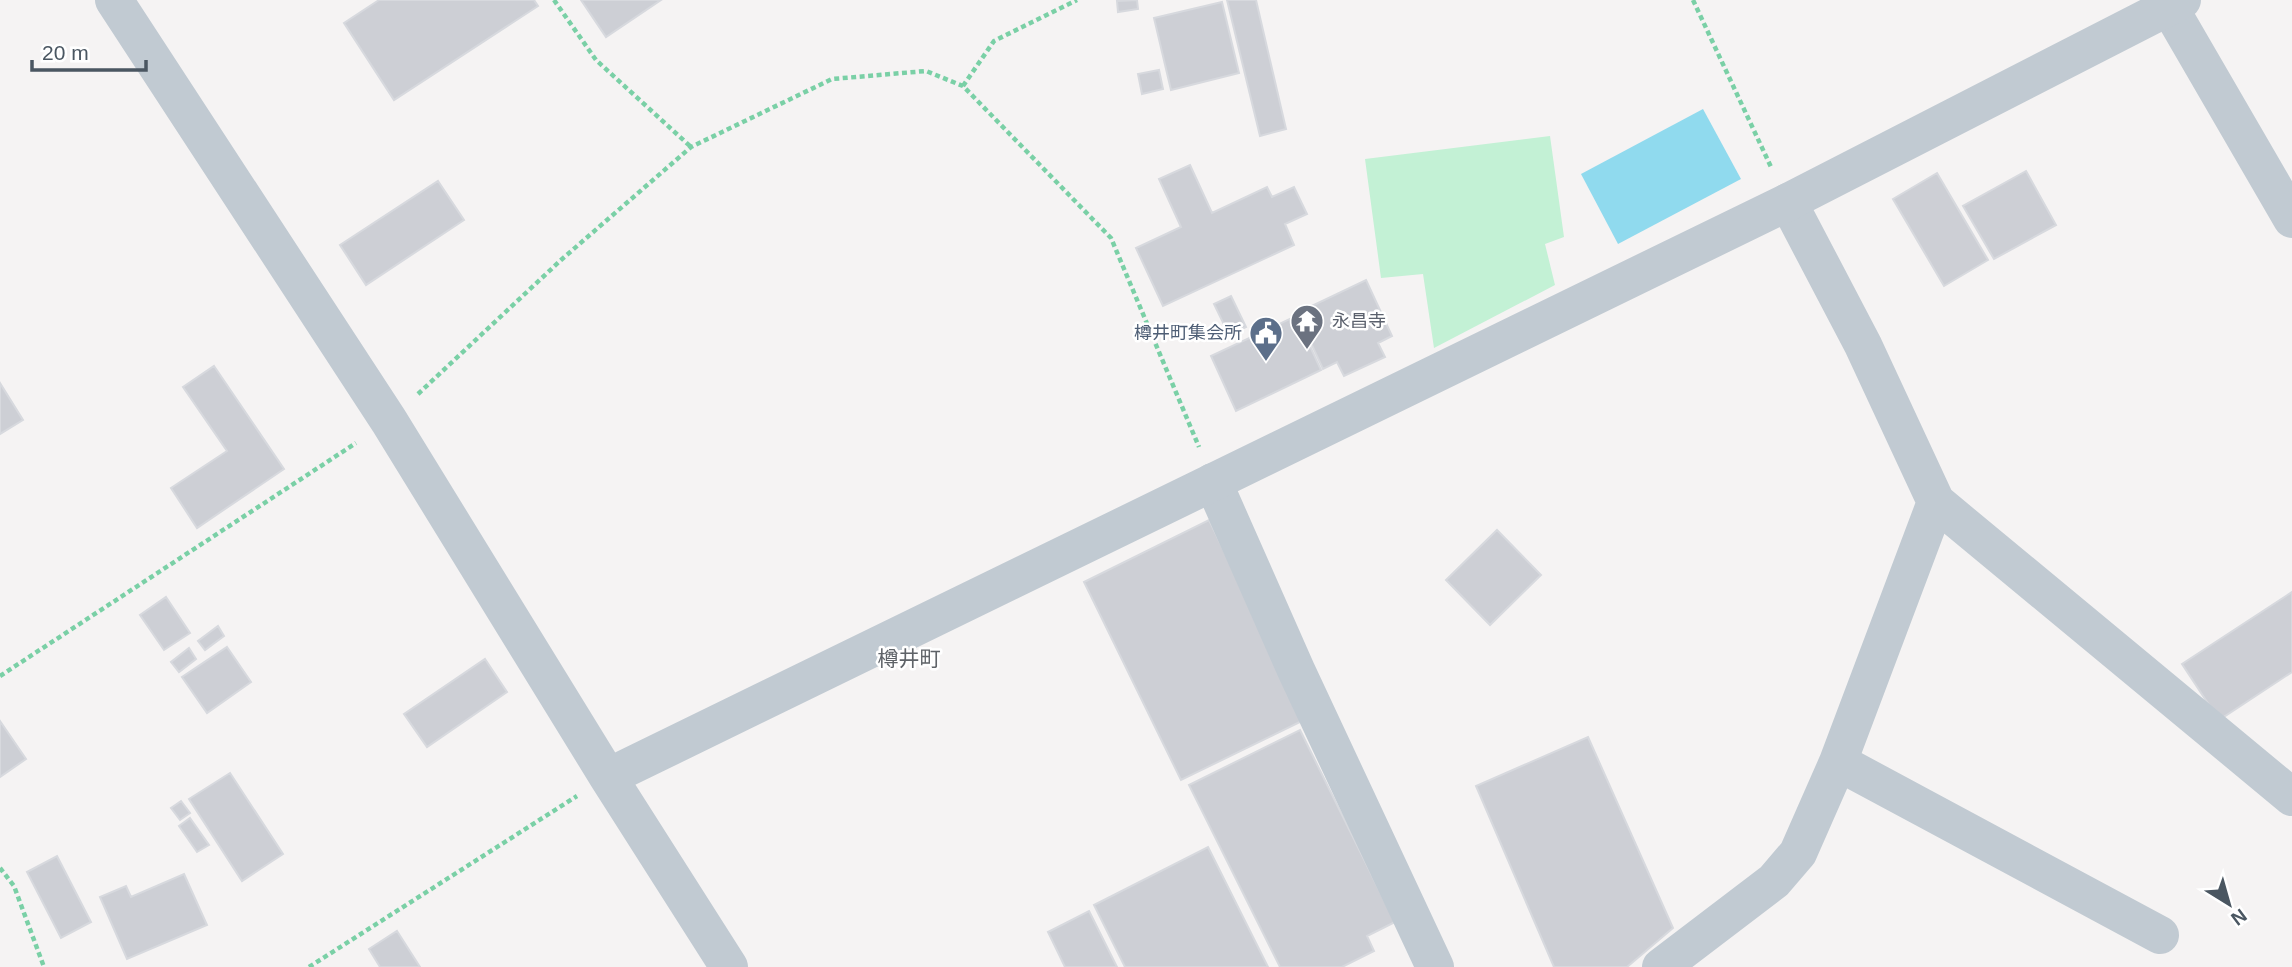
<svg xmlns="http://www.w3.org/2000/svg" width="2292" height="967" viewBox="0 0 2292 967" font-family="Arial,'Noto Sans JP',sans-serif">
	<rect width="100%" height="100%" fill="#f5f3f3"/>
	<path fill="#c3f1d5" d="M1550,136L1564,237L1545,244L1555,285L1434,348L1423,274L1381,278L1365,159Z"/>
	<path fill="#90daee" d="M1703,109L1741,179L1618,244L1581,174Z"/>
	<path fill="#cdcfd5" stroke="#d7d9de" stroke-width="2" d="M379,0H534L538,6L394,100L344,23Z
		M581,0H661L606,37Z
		M1137,0L1138,9L1118,12L1117,1Z
		M1227,0H1256L1286,129L1260,136Z
		M1222,2L1239,73L1171,90L1154,18Z
		M1159,70L1163,89L1142,94L1138,74Z
		M1190,165L1212,213L1267,187L1272,197L1294,187L1307,214L1285,224L1294,245L1163,306L1136,248L1181,227L1159,179Z
		M2026,171L2056,225L1994,259L1963,206Z
		M1937,173L1988,260L1944,286L1893,199Z
		M438,181L464,220L366,285L340,245Z
		M1366,280L1392,336L1378,343L1385,357L1344,376L1337,362L1323,369L1297,313Z
		M1231,296L1246,327L1229,335L1214,304Z
		M1296,316L1321,370L1236,411L1211,356Z
		M214,366L284,469L197,528L171,488L227,451L183,387Z
		M0,383L23,420L0,434Z
		M1209,520L1306,719L1181,780L1084,582Z
		M1497,530L1541,575L1490,625L1446,580Z
		M2292,592V672L2219,720L2182,664Z
		M166,597L190,633L164,650L140,615Z
		M218,626L224,636L205,650L198,641Z
		M227,647L251,682L207,713L182,677Z
		M189,648L196,659L179,672L171,662Z
		M485,659L507,692L427,747L404,714Z
		M0,721L26,759L0,777Z
		M1300,730L1395,922L1367,936L1374,951L1342,967H1280L1189,785Z
		M1588,737L1673,928L1627,967H1554L1476,786Z
		M230,773L283,854L242,881L189,799Z
		M181,801L190,813L180,820L171,808Z
		M190,818L209,845L197,852L179,826Z
		M1208,847L1268,967H1125L1094,905Z
		M57,856L91,922L61,938L27,872Z
		M184,874L207,925L127,959L100,897L126,886L131,897Z
		M1089,911L1117,967H1065L1048,932Z
		M397,931L420,967H380L369,949Z"/>
	<g fill="none" stroke-linecap="round" stroke-linejoin="round">
		<path stroke="#7ad0a6" stroke-width="4.5" stroke-dasharray="5 3.5" stroke-linecap="butt" d="M554,0L596,60L691,147
			M1693,0L1771,167
			M963,86L994,41L1077,0
			M418,394L561,260L691,147L832,79L926,71L963,86L1111,238L1199,447
			M0,676L356,443
			M0,868L14,886L44,967
			M309,967L577,796"/>
		<path stroke="#c1cad2" stroke-width="38" d="M2169,7L2292,219
			M1788,202L1863,345L1936,502L2292,797
			M1213,482L1296,670L1435,967
			M1838,762L2160,935
			M1661,967L1774,881L1798,853L1838,762L1936,502"/>
		<path stroke="#c1cad2" stroke-width="38" d="M114,0L389,421L608,777L729,967
			M608,777L1788,202L2182,0"/>
	</g>
	<defs>
		<symbol id="temple-pin" viewBox="-11 -11 22 30"><path d="M0 17L-7.5 6A9.5 9.5 0 1 1 7.5 6Z" fill="#6b7280" stroke="#fff"/><path d="M0-6L5-2H3V0L6.5 2.5H4V6H1.5V3h-3V6H-4V2.5H-6.5L-3 0V-2H-5Z" fill="#fff"/></symbol>
		<symbol id="civic-pin" viewBox="-11 -11 22 30"><path d="M0 17L-7.5 6A9.5 9.5 0 1 1 7.5 6Z" fill="#5c6f8a" stroke="#fff"/><path d="M-.6-6.5H3V-4.5H.6V-3L4-1V1h2V6H-6V1h2V-1L-.6-3ZM-1.2 2.5V6h2.4V2.5Z" fill="#fff"/></symbol>
	</defs>
	<g fill-rule="evenodd">
		<use href="#temple-pin" x="1288" y="302" width="38" height="52"/>
		<use href="#civic-pin" x="1247" y="314" width="38" height="52"/>
	</g>
	<g text-anchor="middle" stroke-width="5" stroke-linejoin="round" paint-order="stroke">
		<g font-size="18" fill="#5b616d" stroke="#fff" text-anchor="start">
			<text x="1332" y="327">永昌寺</text>
		</g>
		<g font-size="18" fill="#4e5e75" stroke="#fff" text-anchor="end">
			<text x="1242" y="339">樽井町集会所</text>
		</g>
		<g font-size="21" fill="#5f6368" stroke="#fff">
			<text x="909" y="666">樽井町</text>
		</g>
	</g>
	<g transform="translate(2229 904) rotate(143)" stroke="#ffffff" stroke-width="5" paint-order="stroke">
	<path d="M0-5L12 26L0 18L-12 26Z" fill="#4a5661"/>
	<text y="-10" font-size="19" font-weight="bold" text-anchor="middle" fill="#4a5661">N</text>
	</g>
	<path d="M32 60v10h114v-10" fill="none" stroke="#4a5661" stroke-width="3.5"/>
	<text x="42" y="60" font-size="21" fill="#4a5661" stroke="#ffffff" stroke-width="5" paint-order="stroke">20 m</text>
</svg>
